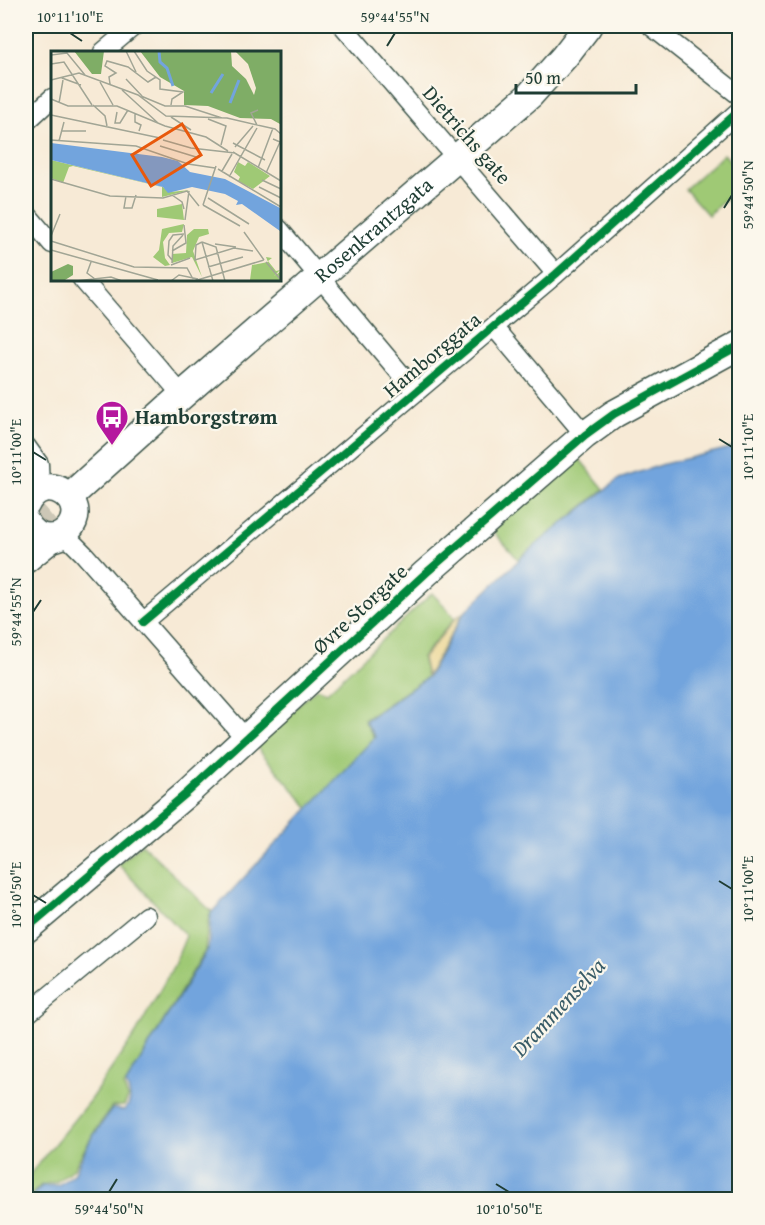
<svg xmlns="http://www.w3.org/2000/svg" width="765" height="1225" viewBox="0 0 765 1225" font-family="'Gentium Book Plus',serif">
	<rect width="100%" height="100%" fill="#fbf7ec"/>
	<filter id="ink" filterUnits="userSpaceOnUse"><feTurbulence type="fractalNoise" baseFrequency=".0167" numOctaves="2"/><feDisplacementMap in="SourceGraphic" scale="12" xChannelSelector="R" yChannelSelector="G"/><feConvolveMatrix kernelMatrix="1 2 1 2 8 2 1 2 1" color-interpolation-filters="sRGB"/></filter>
	<filter id="wash" filterUnits="userSpaceOnUse"><feTurbulence type="fractalNoise" baseFrequency=".008" numOctaves="4" result="noise"/><feDisplacementMap in="SourceGraphic" scale="24" xChannelSelector="R" yChannelSelector="G"/><feGaussianBlur stdDeviation="1.35" result="paint"/><feColorMatrix in="noise" values="0 0 0 0 0 0 0 0 0 0 0 0 0 0 0 0 0 1.4 0 .05"/><feComposite in="paint" operator="in"/></filter>
	<g filter="url(#wash)">
		<rect width="100%" height="100%" fill="#f7ead6"/>
		<path fill="#9fc975" stroke="#5f8354" stroke-width="1.5" d="M724,154L739,171V187L708,215L685,189Z
			M578,457L604,489L518,559L492,530Z
			M432,593L455,618L422,657L427,677L364,720L374,738L309,808L254,744L317,688L327,692Z
			M142,844L212,912L209,915L205,951L124,1087L128,1098L124,1106L112,1107L96,1129L74,1168L56,1182L41,1185L26,1200V1179L90,1100L136,1033L174,965L186,936L118,864Z"/>
		<path fill="#eeda9e" stroke="#868c69" stroke-width="1.5" d="M464,612L427,676L423,658L456,618Z"/>
		<path fill="#72a4dd" stroke="#487088" stroke-width="1.5" d="M739,446V1199H29L42,1186L58,1185L74,1174L91,1139L112,1109L124,1110C133,1102 130,1094 126,1084L208,949L211,913L375,737L365,721L428,677L464,613L528,551L619,479L664,464Z"/>
	</g>
	<g filter="url(#ink)">
		<g fill="none" stroke-linecap="round" stroke-linejoin="round">
			<path stroke="#ccc7b6" stroke-width="30" stroke-dasharray="30 15" stroke-linecap="butt" d="M26,532L87,479"/>
			<defs>
				<path id="street" d="M343,26L556,274
					M651,26L740,96
					M103,52L134,26
					M26,122L52,98
					M26,213L52,244
					M279,229L416,392
					M82,279L182,395
					M494,327L585,435
					M26,446L39,464L40,489
					M64,534L84,554L246,739
					M143,622L556,274L740,110
					M26,1015L146,916"/>
				<g id="secondary">
					<path id="s1" d="M69,497L179,398L530,95L564,57L588,26"/>
					<path d="M26,504C44,467 93,501 68,530C64,534 58,538 52,538C40,539 31,532 26,523"/>
					<path d="M26,559L52,538"/>
					<path d="M26,929L188,792L426,573L585,435L614,414L740,345"/>
				</g>
			</defs>
			<use href="#street" stroke="#3f574c" stroke-width="21"/>
			<use href="#secondary" stroke="#3f574c" stroke-width="30"/>
			<use href="#street" stroke="#fff" stroke-width="18"/>
			<use href="#secondary" stroke="#fff" stroke-width="27"/>
			<defs>
				<path id="cycleway" d="M143,622L556,274L740,110
					M26,929L188,792L426,573L585,435L614,414L740,345"/>
			</defs>
			<use href="#cycleway" stroke="#fbf7ec" stroke-width="11"/>
			<use href="#cycleway" stroke="#00873e" stroke-width="8"/>
		</g>
	</g>
	<path fill="none" stroke="#1f3d34" stroke-width="2" d="M70,33L82,41M387,46L395,33M724,208L732,195M719,439L732,447M33,452L46,460M33,612L41,600M719,881L732,889M33,895L46,903M496,1184L509,1192M109,1192L117,1179"/>
	<defs>
		<symbol id="bus-pin" viewBox="-11 -11 22 30"><path d="M0 17L-7.5 6A9.5 9.5 0 1 1 7.5 6Z" fill="#b5179e" stroke="#fbf7ec"/><path d="M-5-6H5V4H4V6H2V4H-2V6H-4V4H-5ZM-3.5-4V0h7V-4ZM-3.5 1.2v1.5H-2V1.2ZM2 1.2v1.5H3.5V1.2Z" fill="#fff"/></symbol>
	</defs>
	<g fill-rule="evenodd">
		<use href="#bus-pin" x="93" y="398" width="38" height="52"/>
	</g>
	<g text-anchor="middle" stroke-width="4.5" stroke-linejoin="round" paint-order="stroke">
		<g font-size="21" fill="#1f3d34" stroke="#fbf7ec">
			<text transform="translate(467 135) rotate(49)" y="7">Dietrichs gate</text>
			<text dy="7" stroke="none"><textPath href="#s1" startOffset="405">Rosenkrantzgata</textPath></text>
			<text transform="translate(432 355) rotate(-40)" y="7">Hamborggata</text>
			<text transform="translate(360 609) rotate(-43)" y="7">Øvre Storgate</text>
		</g>
		<g font-size="21" font-weight="bold" fill="#1f3d34" stroke="#fbf7ec" text-anchor="start">
			<text x="135" y="424">Hamborgstrøm</text>
		</g>
		<g font-size="22" font-style="italic" fill="#385c67" stroke="#fbf7ec">
			<text transform="translate(558 1007) rotate(-47)" y="8">Drammenselva</text>
		</g>
	</g>
	<g transform="translate(51 51)">
		<rect width="230" height="230" fill="#f7ead6"/>
		<path d="M0,109L112,136L119,141L139,139L111,146V136L22,115L18,116L12,132L0,127ZM187,111L194,115L197,111L219,125L202,138L187,130L189,126L183,121ZM131,153L133,169L106,166V158ZM133,173L131,181L118,182L112,191L114,207L119,214L114,215L102,206L108,199L111,178ZM143,178H157L158,183L148,186L142,200L151,226L141,206L121,212V203L135,202L136,184ZM215,206L221,207L217,210L225,220L229,219L223,225L229,221V229H199L201,214L217,211Z" fill="#9fc975"/>
		<path d="M23,0H53L50,23H41ZM89,0H180L181,15L195,28L203,44L205,37L197,13L184,0H229V73L220,68L189,67L157,55L133,54V40L109,26ZM17,213L22,215V224L14,229H0V221Z" fill="#7fad66"/>
		<path d="M0,92L111,106L127,110L139,121L174,128L229,157V180L191,153L185,154L187,150L174,143L141,136L117,142L112,136L0,109Z" fill="#72a4dd"/>
		<path fill="none" stroke="#72a4dd" stroke-width="3" d="M108,0L109,11L116,17L122,35M160,42L172,23M179,52L188,29"/>
		<path fill="none" stroke="#a1a595" stroke-width="1.5" d="M75,0L85,21M83,0L96,20L109,29V38L132,41L121,48L120,54M0,4L16,2L34,24M0,13L13,11L41,54M11,27L30,34M75,28L91,45M0,29L28,22L87,44L115,65L176,67L224,78L230,83M49,31L62,54M59,33L58,26L65,22L54,15L56,10L77,16L97,31L105,26M71,39L107,72M90,45L114,55H134L171,67M0,48L17,55H66L114,75L155,86L177,100M8,52L12,29M42,54L54,65L56,75M66,61L64,72H69L77,59M84,62V71L90,74L88,80M0,64L109,87M120,66L140,79M157,68L175,75L170,94M206,74L200,62L207,59M11,80H35M0,89L85,95L137,113L164,117M112,89L140,97L184,102M8,90L13,71M182,92L214,109M109,95L145,106M184,96L202,75M182,101L230,130M207,117L222,77M167,118L230,156M171,120L181,103M215,122L229,91L222,88M178,126L206,77M0,128L59,145L112,147L136,140L148,155M211,129L230,138M208,136L230,147M121,144L131,151L133,158M75,145L73,157H81L85,144M157,147L198,173M152,154L165,115M152,154L189,175M134,169L138,140M193,181L213,209M0,185L9,163M0,190L83,216L136,217L142,228M151,191L145,194L144,209L183,197L202,200M151,191L165,196L174,230M151,191L162,230M164,193L185,196M0,199L107,229M121,200L135,192L133,174M121,209L117,204L118,190L122,184L133,183M40,211L36,222L44,228M215,211L230,229M121,212L122,195L132,184M120,214L139,207M157,216L192,206M25,230L60,226L71,230M120,230L128,224L147,228M143,230L213,209"/>
		<path fill="#e8590c" fill-opacity="0.15" stroke="#e8590c" stroke-width="3" d="M131,73L150,104L100,135L81,104Z"/>
		<rect width="230" height="230" fill="none" stroke="#1f3d34" stroke-width="3"/>
	</g>
	<rect width="765" height="1225" fill="none" stroke="#fbf7ec" stroke-width="66"/>
	<path d="M516 84v9h120v-9" fill="none" stroke="#1f3d34" stroke-width="3"/>
	<text x="525" y="84" font-size="18" fill="#1f3d34" stroke="#fbf7ec" stroke-width="4.5" paint-order="stroke">50 m</text>
	<rect x="33" y="33" width="699" height="1159" fill="none" stroke="#1f3d34" stroke-width="2"/>
	<g font-size="15" text-anchor="middle" fill="#1f3d34">
		<text x="70" y="22">10°11'10"E</text>
		<text x="395" y="22">59°44'55"N</text>
		<text transform="translate(748 195) rotate(-90)" y="5">59°44'50"N</text>
		<text transform="translate(748 447) rotate(-90)" y="5">10°11'10"E</text>
		<text transform="translate(16 452) rotate(-90)" y="5">10°11'00"E</text>
		<text transform="translate(16 612) rotate(-90)" y="5">59°44'55"N</text>
		<text transform="translate(748 889) rotate(-90)" y="5">10°11'00"E</text>
		<text transform="translate(16 895) rotate(-90)" y="5">10°10'50"E</text>
		<text x="109" y="1214">59°44'50"N</text>
		<text x="509" y="1214">10°10'50"E</text>
	</g>
</svg>
